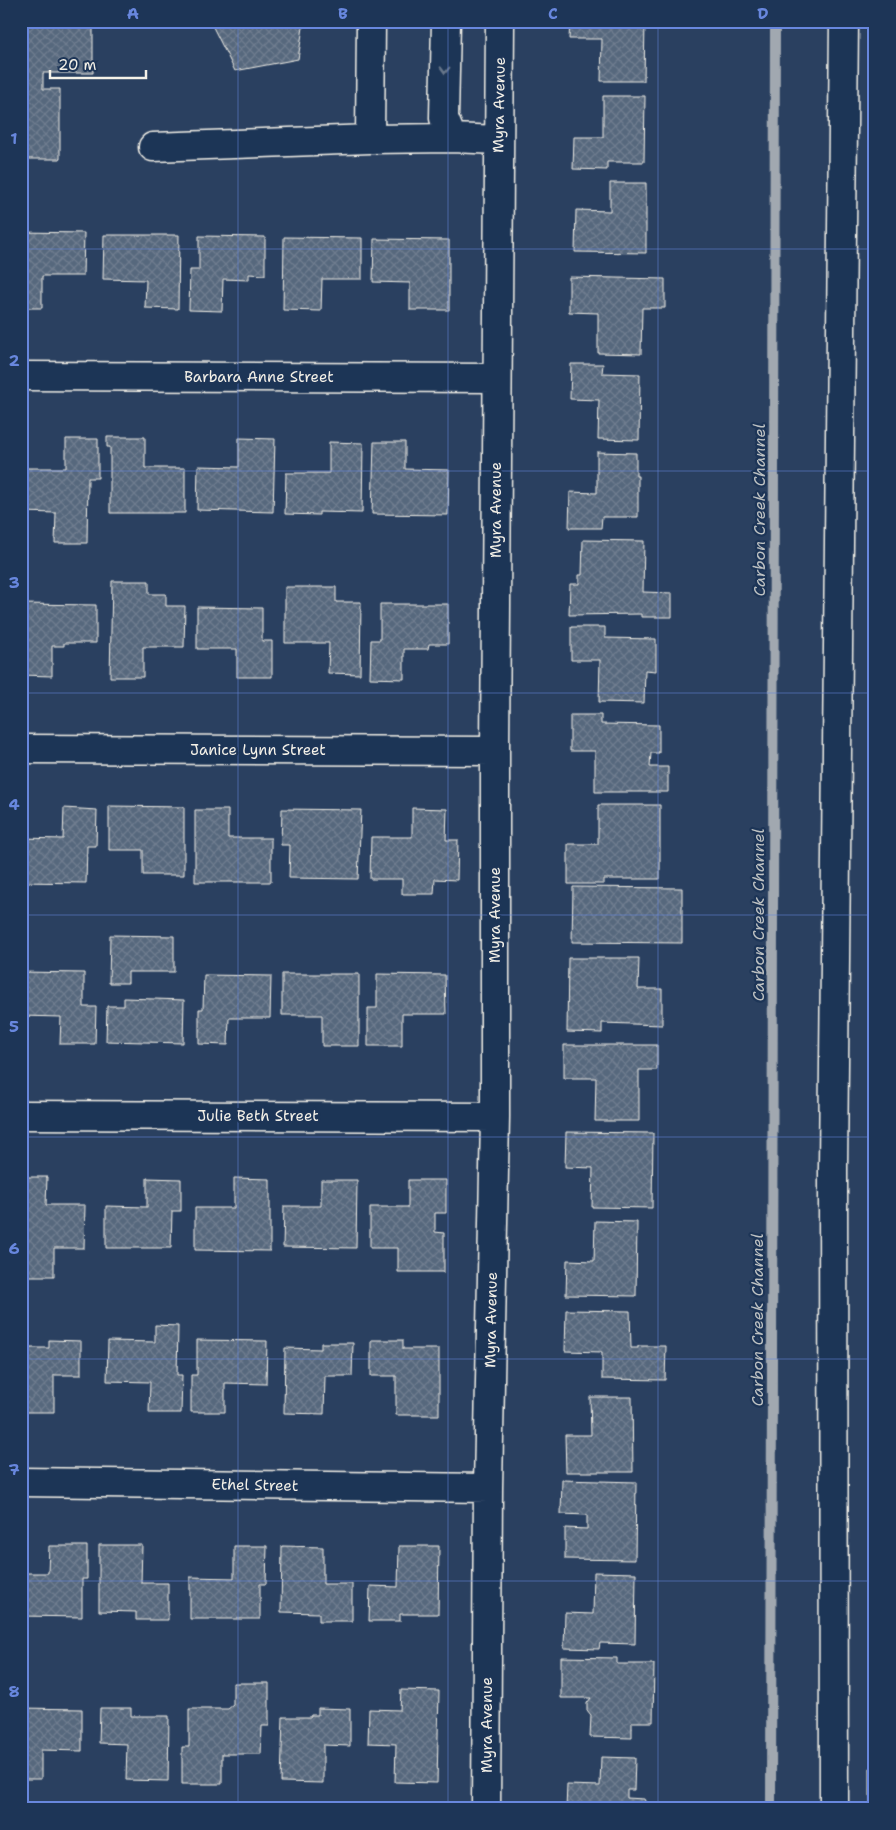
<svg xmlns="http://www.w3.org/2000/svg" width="896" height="1830" viewBox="0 0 896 1830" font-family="'Shantell Sans',sans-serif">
	<defs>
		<pattern id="building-cross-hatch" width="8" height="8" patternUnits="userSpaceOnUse" patternTransform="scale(1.25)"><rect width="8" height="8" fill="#56677d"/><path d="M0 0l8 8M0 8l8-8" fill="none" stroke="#6f7d8f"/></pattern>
	</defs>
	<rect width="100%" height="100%" fill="#2a4060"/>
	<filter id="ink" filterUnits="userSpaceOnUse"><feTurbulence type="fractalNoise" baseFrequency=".02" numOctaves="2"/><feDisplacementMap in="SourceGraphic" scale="10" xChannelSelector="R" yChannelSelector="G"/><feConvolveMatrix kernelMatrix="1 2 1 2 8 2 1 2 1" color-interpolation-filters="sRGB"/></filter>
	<g filter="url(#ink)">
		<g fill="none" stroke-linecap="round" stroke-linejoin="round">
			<path stroke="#a1a8b0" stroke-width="10" d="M771,1809L775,21"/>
		</g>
		<path fill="url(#building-cross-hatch)" stroke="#f4f1e8" d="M24,21H93V73H43V89H60V159H21V90H23Z
			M210,21H304L298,59L235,71Z
			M570,21H645L644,81H601L602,39H569Z
			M603,96H645L644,162H607V170L573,169L574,137H603Z
			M610,183H646V253L575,252L576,210L610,211Z
			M21,232L84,233L83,276H42V308H21Z
			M104,235H179L178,309L145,308L146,280L103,279Z
			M199,236L265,237V275L249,274V280L223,279L222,311L189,310L190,270H199Z
			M284,237L362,238V279H322L321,311L283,310Z
			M374,239L449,240V310H410V283L373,282Z
			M569,277L665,279V308H642L641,354L598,353V313L569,312Z
			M571,364H603L602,373L640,374L639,440L598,439L599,400L570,399Z
			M107,437H145V468H185V513H110V447H107Z
			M239,438L275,439L273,512L197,510L198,466L239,467Z
			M66,439H98V478H88L87,543H55L56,513L22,512L23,468H66Z
			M329,442L363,443L362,513L319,512V515L285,514L286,473H329Z
			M374,442H405V469L449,470L448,515L372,514Z
			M597,452L636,453V476H638V517H602L601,528H569L570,492L597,493Z
			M583,540L644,541L643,592L672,593V617H641V614L569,615L570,584H579V575H582Z
			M112,581H149V594H166V606H185L184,647H143V677H110Z
			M285,587H336V602H361L360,674L328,673L329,643H285Z
			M21,604L96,605V643H64V646H52V676L21,675Z
			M380,604H448V644H429L428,649H404V679L370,678L371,640H380Z
			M197,607L262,608V641H272V677H237V649H197Z
			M571,627H605V638L656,639V671L645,670L644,703L599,702L600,660H571Z
			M570,715H601V724L659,725V753H651L650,767H668V792H595V751H570Z
			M598,805H660V879H604V884H568V844H598Z
			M109,806L184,807V875H143V850H109Z
			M64,808L97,810L96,846H87L86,883L21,882V838L63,839Z
			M412,808L447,809L446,840H458L457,880L435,879L434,894H402V879H370L371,837H412Z
			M282,809L361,810L358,879L289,878L290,845H281Z
			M195,810H228V838H271V882H195Z
			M573,887L682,888V943L572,942Z
			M110,935L174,936V972H128V983H109Z
			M568,958H639L638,989H662V1025L602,1023V1033L567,1032Z
			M21,972L84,973V1007H96L95,1044H60L61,1017L21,1016Z
			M282,974H359V1046H322V1015H282Z
			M377,974L445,975L446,1014H402V1046H368V1008H377Z
			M204,975L271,976L270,1018H229L228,1045L199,1044V1009H203Z
			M124,998L184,1000L183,1043L106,1041L107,1006H124Z
			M564,1045H657V1070H639V1121H595L596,1078H564Z
			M566,1132L653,1133L652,1208L592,1207L593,1168L565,1167Z
			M21,1177H47L46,1205H85L84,1248H54V1276H25L24,1273H21Z
			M147,1178L181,1179V1211H172L171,1248H106V1206L147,1207Z
			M234,1178L270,1179V1251L195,1250V1208H234Z
			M321,1180H357L356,1248L283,1247L284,1206H321Z
			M408,1180H446V1213H435V1232L444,1233V1272H398V1248H370V1207H408Z
			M595,1221L637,1222L636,1296L566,1295L567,1260L594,1261Z
			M875,1273V1351H873Z
			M566,1310L630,1311L631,1348H638V1346H666L665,1380L602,1379V1352L565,1351Z
			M155,1325L178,1326L177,1375H182L181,1413H149L150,1382L107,1381L108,1341L155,1342Z
			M49,1340L81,1341V1375H54V1412H21V1348H49Z
			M197,1340L267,1341L266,1384L225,1383V1412H191V1375H197Z
			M371,1340H403V1349H439V1415H396V1376H371Z
			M321,1343H353L352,1376H325L324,1414L284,1413L285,1348L321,1349Z
			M590,1397H632L633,1472H566L565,1435H591Z
			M562,1480L636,1482L635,1560L565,1559V1528L587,1529V1515L561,1514Z
			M99,1545H142L141,1583H168V1620H136V1612L99,1611Z
			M49,1546H87V1579H82V1617L21,1616V1573H48Z
			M234,1546H267L266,1584H260V1619H190V1577L234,1578Z
			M282,1546L323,1547V1584H352V1621H319V1613L281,1612Z
			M399,1546H439L438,1614H400V1621H369L370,1586L398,1587Z
			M594,1572L636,1573L635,1644L600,1643L599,1649L564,1648L565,1613L593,1614Z
			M561,1657L617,1658V1664H654L653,1722H632V1738L590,1737L591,1715L587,1710V1703L591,1698H561Z
			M233,1683H269V1726H262L261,1754H222V1784H182V1747H189V1709H228L233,1705Z
			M401,1690L439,1691L437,1783L395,1782L396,1744L368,1743L369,1709L400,1710Z
			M21,1708L82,1709V1751L41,1750V1779H21Z
			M100,1708H131V1716H169L168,1781L126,1780L127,1744L99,1743Z
			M318,1708L350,1709V1746L323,1745V1783L281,1782L283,1717H310L311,1715H318Z
			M601,1757L635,1758L634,1790H627V1798L644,1799L649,1809H566L567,1785L600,1786Z
			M870,1768H875V1809H870Z"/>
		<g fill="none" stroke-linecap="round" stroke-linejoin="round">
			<defs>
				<path id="minor" d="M371,21L370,139L452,138
					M446,21L444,118L452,138L499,140
					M153,147L370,139
					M21,376L497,378
					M21,749L495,751
					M21,1115L495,1117
					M21,1482L488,1488
					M486,1809L488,1488L495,1117V751L500,21
					M834,1809L833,1168L844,21"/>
			</defs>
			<use href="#minor" stroke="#f4f1e8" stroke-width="31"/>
			<use href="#minor" stroke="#1d3557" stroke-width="28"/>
		</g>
		<defs><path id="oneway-chevron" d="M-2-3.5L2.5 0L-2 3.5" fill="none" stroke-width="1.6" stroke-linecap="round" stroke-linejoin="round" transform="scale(1.25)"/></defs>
		<use stroke="#68778a" href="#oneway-chevron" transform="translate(445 70) rotate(91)"/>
	</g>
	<path fill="none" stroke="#6887de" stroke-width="1" stroke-opacity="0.55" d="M238,21V1809M448,21V1809M658,21V1809M21,249H875M21,471H875M21,693H875M21,915H875M21,1137H875M21,1359H875M21,1581H875"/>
	<g text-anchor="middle" stroke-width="4.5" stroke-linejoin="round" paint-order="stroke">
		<g font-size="15" fill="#f4f1e8" stroke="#1d3557">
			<text transform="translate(499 105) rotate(-89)" y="5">Myra Avenue</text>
			<text x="259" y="382">Barbara Anne Street</text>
			<text transform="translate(496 510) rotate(-90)" y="5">Myra Avenue</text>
			<text x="258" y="755">Janice Lynn Street</text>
			<text transform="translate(495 915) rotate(-90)" y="5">Myra Avenue</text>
			<text x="258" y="1121">Julie Beth Street</text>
			<text transform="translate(491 1320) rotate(-89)" y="5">Myra Avenue</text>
			<text transform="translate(255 1485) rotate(1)" y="5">Ethel Street</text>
			<text transform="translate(487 1725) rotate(-90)" y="5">Myra Avenue</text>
		</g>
		<g font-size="16" font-style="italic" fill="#bdc1c2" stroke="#1d3557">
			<text transform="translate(759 510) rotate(-90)" y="6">Carbon Creek Channel</text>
			<text transform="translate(758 915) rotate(-90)" y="6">Carbon Creek Channel</text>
			<text transform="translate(757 1320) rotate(-90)" y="6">Carbon Creek Channel</text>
		</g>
	</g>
	<rect width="896" height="1830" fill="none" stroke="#1d3557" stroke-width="55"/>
	<path d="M50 70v8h96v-8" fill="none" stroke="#f4f1e8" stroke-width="2.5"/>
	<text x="58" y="70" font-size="15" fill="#f4f1e8" stroke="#1d3557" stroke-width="4" paint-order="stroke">20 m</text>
	<rect x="28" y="28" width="840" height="1774" fill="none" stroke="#6887de" stroke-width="2"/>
	<g font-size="16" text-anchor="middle" font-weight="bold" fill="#6887de">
		<text x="133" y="19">A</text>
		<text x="343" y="19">B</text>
		<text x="553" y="19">C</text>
		<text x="763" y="19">D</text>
		<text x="14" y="144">1</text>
		<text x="14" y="366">2</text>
		<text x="14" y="588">3</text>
		<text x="14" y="810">4</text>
		<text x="14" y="1032">5</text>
		<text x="14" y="1254">6</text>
		<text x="14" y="1475">7</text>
		<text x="14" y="1697">8</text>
	</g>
</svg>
